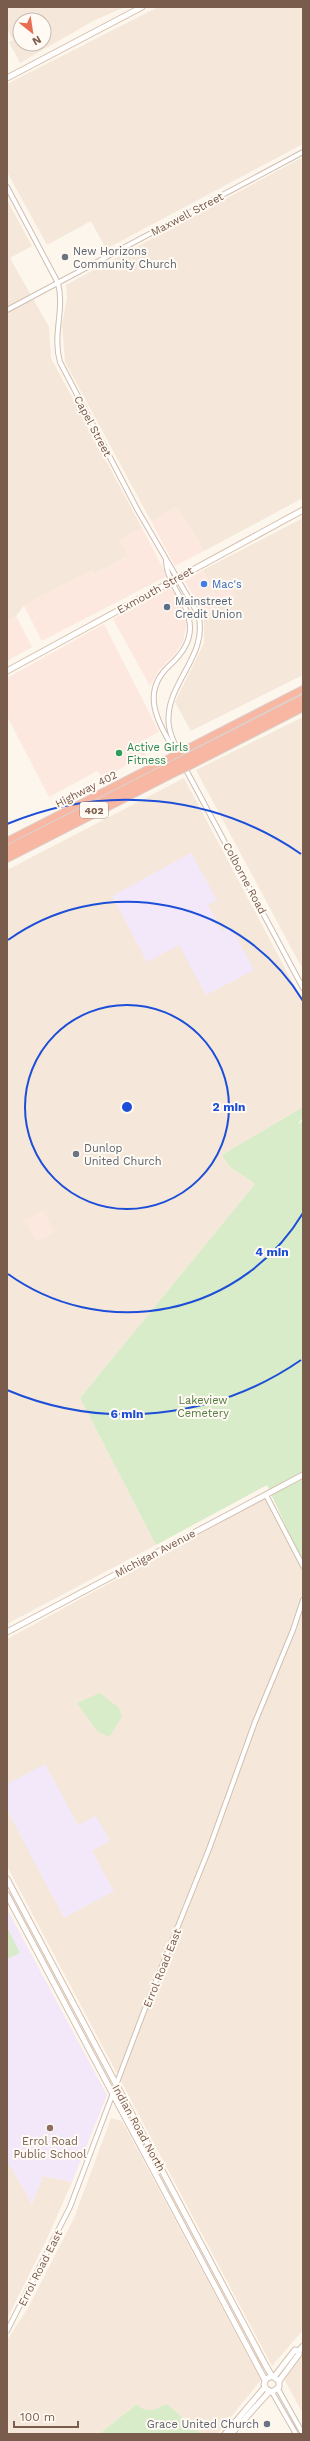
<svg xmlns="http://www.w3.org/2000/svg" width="310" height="2441" viewBox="0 0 310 2441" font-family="'Work Sans',sans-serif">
	<rect width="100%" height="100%" fill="#fdf6ec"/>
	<path fill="#f5e8da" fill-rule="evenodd" d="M7,7H125L95,20L20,63L9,42L13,40L7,29ZM20,20H44V44H20Z
		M158,7H303V144L106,249L91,221L47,245L7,172V84Z
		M303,157V498L204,551L177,507L151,521L65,362L62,325L67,298L66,285Z
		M7,200L32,246L10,258L49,327L51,358L142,528L120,540L128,556L94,574L92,570L24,606L16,616L7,620Z
		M303,518V675L191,731L175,702L204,643V615L236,597L215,592L203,570Z
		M303,717V970L196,770Z
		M184,778L303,1002V1107L222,1155L229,1166L255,1184L80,1398L156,1545L7,1624V870Z
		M266,1498L303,1563V2330L272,2366L7,1866V1639Z
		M111,2118L122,2121L261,2380L217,2434H202L167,2404L149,2412L142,2410L137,2404L99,2434H7V2340L28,2308L74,2218Z
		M7,2160L32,2204L43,2176L72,2182L46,2241L7,2319Z
		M303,2353V2414L283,2377Z"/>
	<path fill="#fde8e0" d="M177,507L204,551L175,566L151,521Z
		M142,528L167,576L42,641L24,606L92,570L94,574L128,556L119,540Z
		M203,570L215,592L229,584L236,597L204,615L185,581Z
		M170,588L178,596L187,621L183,642L175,654L159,670L150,686L113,619Z
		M16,616L32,647L7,661V620Z
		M104,624L159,732L140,742L146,755L103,778L97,771L49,797L7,716V678Z
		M43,1210L55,1232L37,1241L25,1220Z"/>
	<path fill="#f3e8fa" d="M191,853L217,900L208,905L222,931L231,927L254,970L206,995L179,945L147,962L112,896Z
		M45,1764L78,1825L96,1816L110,1841L92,1851L114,1891L64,1918L7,1810V1784Z
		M7,1909L107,2095L72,2182L43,2176L32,2204L7,2160Z"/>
	<path fill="#d8ecc9" d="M303,1107V1117L298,1124L303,1121V1564L267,1485L156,1545L80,1398L255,1184L229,1166L222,1155Z
		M100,1693L119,1708L122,1717L109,1737L97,1731L77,1703Z
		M7,1927L20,1953L7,1959Z
		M137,2404C147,2415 155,2409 167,2404L202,2434H99Z"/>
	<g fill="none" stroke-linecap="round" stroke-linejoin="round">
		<defs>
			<path id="tertiary" d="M7,187L58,283C65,310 52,334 60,362L137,509L198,614C210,657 163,684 169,726C170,736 176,746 180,755
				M7,310L303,152
				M166,560C166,584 190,602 190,628C190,643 181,655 170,665C138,694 160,725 177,755
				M184,766L303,988
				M266,1495L303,1566
				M7,2331L70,2207L144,2011L209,1849L255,1722L293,1630L303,1600
				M278,2389L303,2434
				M272,2392L296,2434"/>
			<path id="secondary" d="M7,78L142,7
				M7,671L303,510
				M7,1632L303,1475
				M7,1879L266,2366L272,2376L279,2381V2387L272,2392L266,2389L264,2384L266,2379L272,2376
				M7,1895L265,2380
				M274,2377L295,2350L299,2351
				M279,2381L299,2354V2351L303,2346
				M225,2434L265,2387
				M231,2434L270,2391"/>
			<path id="motorway" d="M184,750L303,689
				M187,757L303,698
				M190,761L303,703
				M192,765L303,708
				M7,841L171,757
				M7,849L175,763
				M7,855L177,767
				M7,859L179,771"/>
		</defs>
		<use href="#tertiary" stroke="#d1beb0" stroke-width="6"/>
		<use href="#secondary" stroke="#d6c0b0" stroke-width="7"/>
		<use href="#motorway" stroke="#dad1cd" stroke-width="8"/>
		<use href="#tertiary" stroke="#fff" stroke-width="4"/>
		<use href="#secondary" stroke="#fff" stroke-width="5"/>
		<use href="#motorway" stroke="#f7b7a3" stroke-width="6"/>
		<defs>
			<path id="motorway-bridge" d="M171,757L184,750
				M175,763L187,757
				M177,767L190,761
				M179,771L192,765"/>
		</defs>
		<use href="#motorway-bridge" stroke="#dad1cd" stroke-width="8" stroke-linecap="butt"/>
		<use href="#motorway-bridge" stroke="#f7b7a3" stroke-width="6"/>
	</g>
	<g fill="none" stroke="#1d4ed8" stroke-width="2">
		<circle cx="127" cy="1107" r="102"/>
		<path d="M303 1213A205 205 0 0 1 8 1274M8 940A205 205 0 0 1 303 1001"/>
		<path d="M301 1360A307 307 0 0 1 7 1390M7 824A307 307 0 0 1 301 854"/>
	</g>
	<g fill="#6b7280" stroke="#fffaf3" stroke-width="1.5">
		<circle cx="65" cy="257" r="4"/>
		<circle cx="76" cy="1154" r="4"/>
		<circle cx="267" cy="2424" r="4"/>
	</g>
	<circle fill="#3f7fe0" stroke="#fffaf3" stroke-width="1.5" cx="204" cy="584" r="4"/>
	<circle fill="#5c6f8a" stroke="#fffaf3" stroke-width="1.5" cx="167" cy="607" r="4"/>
	<circle fill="#2e9e5b" stroke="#fffaf3" stroke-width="1.5" cx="119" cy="753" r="4"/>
	<circle fill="#8d6e63" stroke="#fffaf3" stroke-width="1.5" cx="50" cy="2128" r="4"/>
	<g text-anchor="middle" stroke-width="4" stroke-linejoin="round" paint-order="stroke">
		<rect fill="#fffaf3" stroke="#a28b7f" stroke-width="1" x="80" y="802" width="28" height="16" rx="3"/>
		<g font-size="10" font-weight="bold" fill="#7a5c4d">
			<text x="94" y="814">402</text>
		</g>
		<g font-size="11" fill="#7a5c4d" stroke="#fffaf3">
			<text transform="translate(187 214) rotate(-28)" y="4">Maxwell Street</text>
			<text transform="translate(93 426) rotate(62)" y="4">Capel Street</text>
			<text transform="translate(155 590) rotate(-29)" y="4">Exmouth Street</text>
			<text transform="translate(86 789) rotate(-27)" y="4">Highway 402</text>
			<text transform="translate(245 878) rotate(62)" y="4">Colborne Road</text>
			<text transform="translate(155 1553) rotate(-28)" y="4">Michigan Avenue</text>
			<text transform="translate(162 1968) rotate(-68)" y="4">Errol Road East</text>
			<text transform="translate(139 2128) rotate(61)" y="4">Indian Road North</text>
			<text transform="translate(40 2268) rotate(-63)" y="4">Errol Road East</text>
		</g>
		<g font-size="11" fill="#5b616d" stroke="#fffaf3" text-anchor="start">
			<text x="73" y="255">New Horizons<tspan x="73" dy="13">Community Church</tspan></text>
			<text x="84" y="1152">Dunlop<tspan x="84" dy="13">United Church</tspan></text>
			<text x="259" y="2428" text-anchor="end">Grace United Church</text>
		</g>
		<g font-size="11" fill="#366cbe" stroke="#fffaf3" text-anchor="start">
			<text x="212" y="588">Mac's</text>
		</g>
		<g font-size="11" fill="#4e5e75" stroke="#fffaf3" text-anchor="start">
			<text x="175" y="605">Mainstreet<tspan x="175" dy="13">Credit Union</tspan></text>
		</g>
		<g font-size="11" fill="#27864d" stroke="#fffaf3" text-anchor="start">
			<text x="127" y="751">Active Girls<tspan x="127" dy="13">Fitness</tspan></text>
		</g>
		<g font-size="11" fill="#537a41" stroke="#fffaf3">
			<text x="203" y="1404">Lakeview<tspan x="203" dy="13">Cemetery</tspan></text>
		</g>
		<g font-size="11" fill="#785e54" stroke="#fffaf3">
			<text x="50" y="2145">Errol Road<tspan x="50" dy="13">Public School</tspan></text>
		</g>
	</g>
	<circle cx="127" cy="1107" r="6" fill="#1d4ed8" stroke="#fffaf3" stroke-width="2"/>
	<g font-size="12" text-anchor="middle" font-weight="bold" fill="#1d4ed8" stroke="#fffaf3" stroke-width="4" stroke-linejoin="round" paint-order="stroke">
		<text x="229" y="1111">2 min</text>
		<text x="272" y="1256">4 min</text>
		<text x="127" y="1418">6 min</text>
	</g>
	<rect width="310" height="2441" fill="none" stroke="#7a5c4d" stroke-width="16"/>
	<g transform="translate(32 32) rotate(150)"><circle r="19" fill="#fffaf3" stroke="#cabbb1"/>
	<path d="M0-3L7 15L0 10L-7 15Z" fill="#e76f51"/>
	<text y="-6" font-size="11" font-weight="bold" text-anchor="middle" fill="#7a5c4d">N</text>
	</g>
	<path d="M14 2421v6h64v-6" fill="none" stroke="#7a5c4d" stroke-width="2"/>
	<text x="20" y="2421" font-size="12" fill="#7a5c4d" stroke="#fffaf3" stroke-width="3" paint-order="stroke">100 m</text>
</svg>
